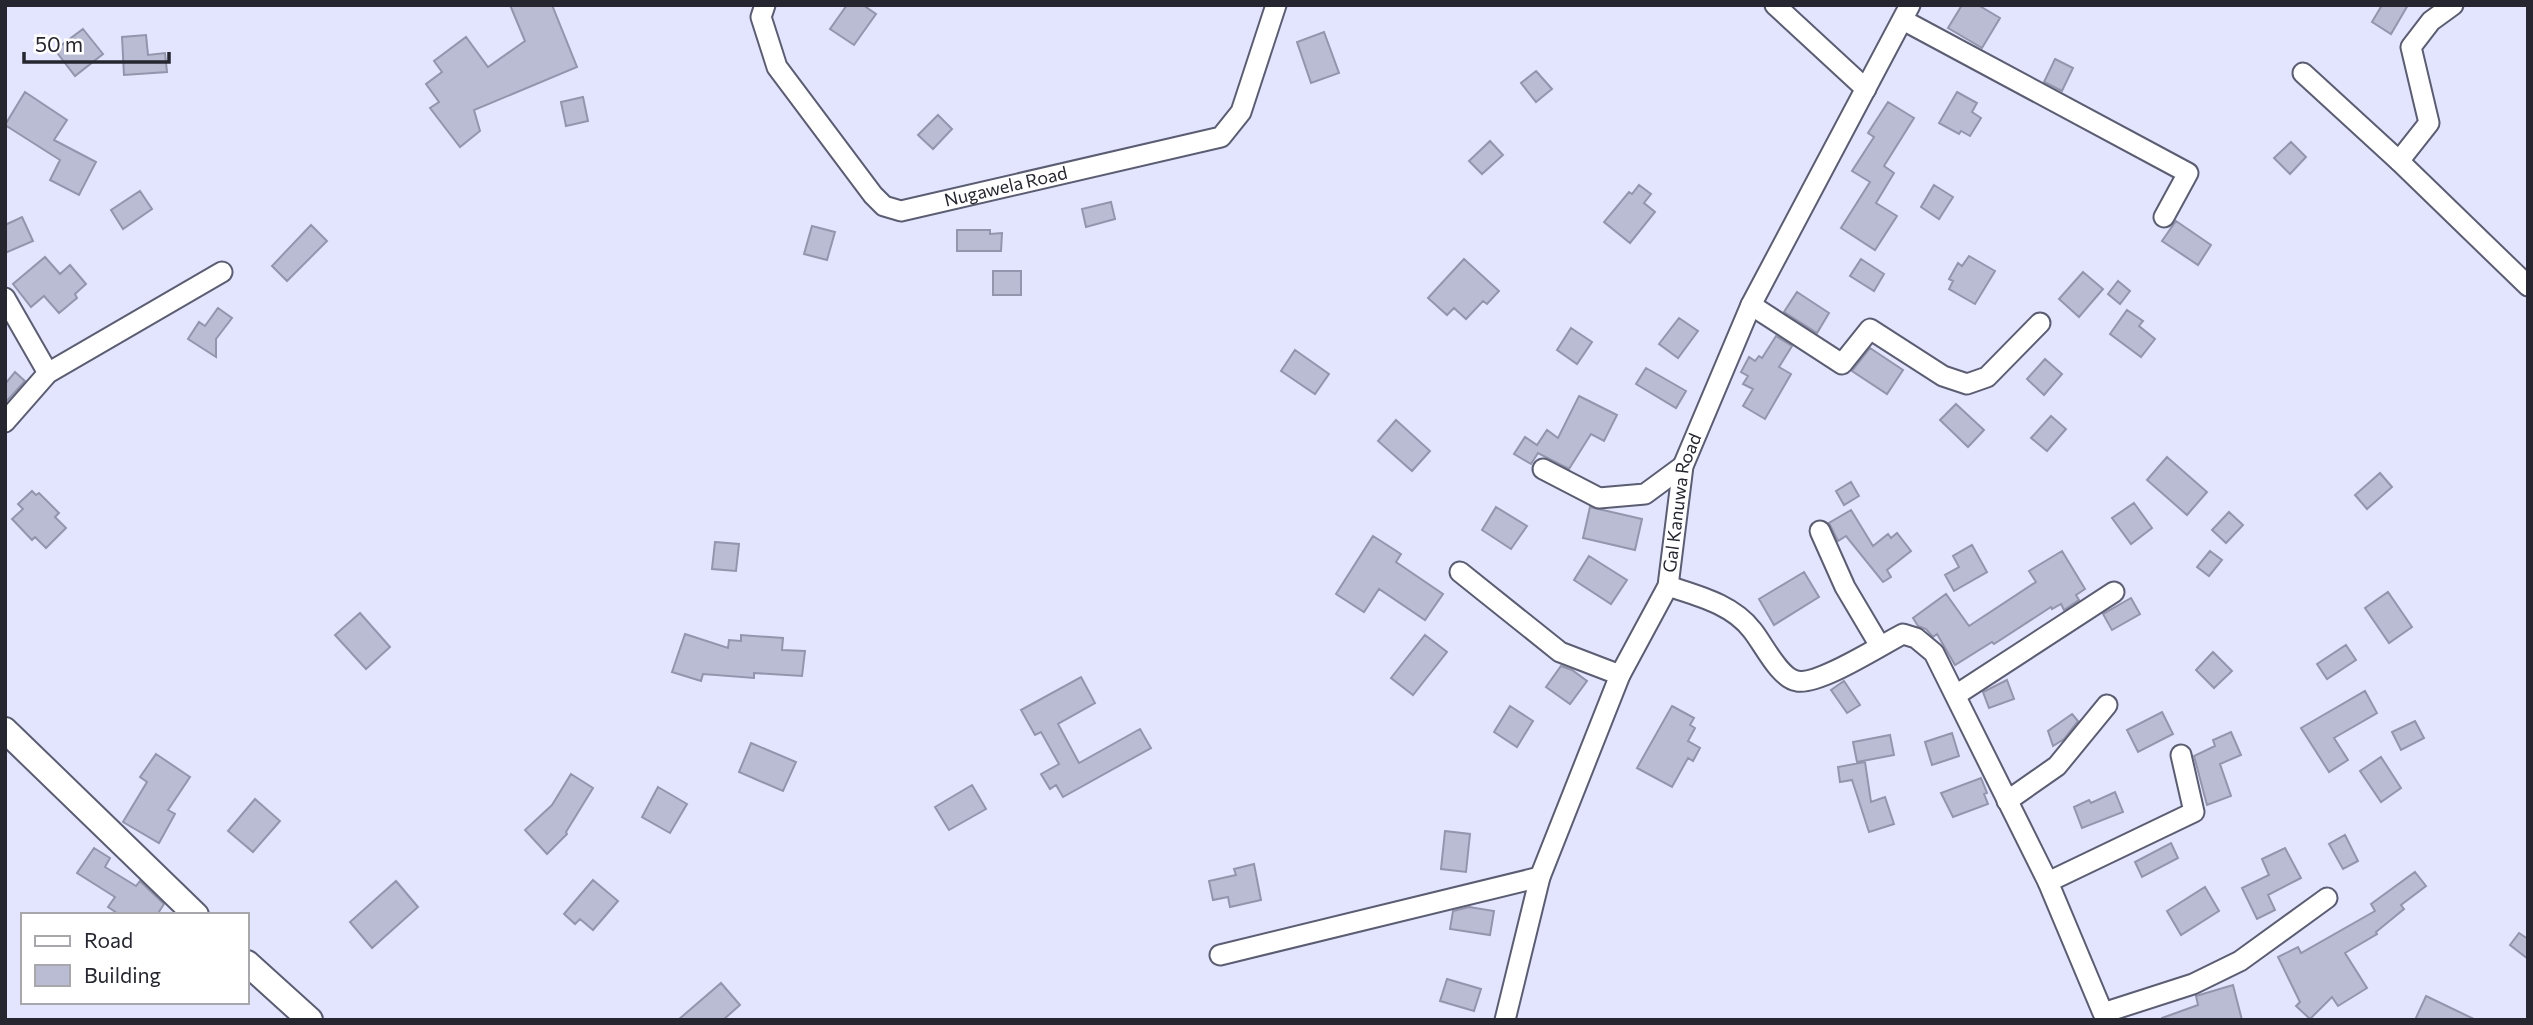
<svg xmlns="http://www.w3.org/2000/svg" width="2533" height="1025" viewBox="0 0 2533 1025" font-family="Commissioner,sans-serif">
	<rect width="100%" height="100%" fill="#e3e5fe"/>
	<path fill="#babcd4" stroke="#9395ac" stroke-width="2" d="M510,5H552L577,67L474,110L480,131L460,147L430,108L439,102L426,84L442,72L434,61L466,37L488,67L525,41Z
		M847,5H863L876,14L854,45L830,29Z
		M1962,5H1978L2000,18L1982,48L1948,28Z
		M2382,5H2408L2391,34L2372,22Z
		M83,29L103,54L75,76L55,50Z
		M1324,32L1339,73L1311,83L1297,42Z
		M146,35L148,55L165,53L167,72L124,75L122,37Z
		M2055,59L2073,68L2062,91L2044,82Z
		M1536,71L1552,89L1536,102L1521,83Z
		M25,92L67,120L54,140L96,162L79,195L50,180L60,160L5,125Z
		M1957,92L1977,103L1972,112L1981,118L1970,136L1961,131L1959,134L1939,123Z
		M583,97L588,121L566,126L561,102Z
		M1888,102L1914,118L1884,166L1894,173L1876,203L1897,216L1875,250L1841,228L1870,182L1852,171L1874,137L1868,133Z
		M938,115L952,129L933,149L918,135Z
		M1490,141L1503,155L1482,174L1469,161Z
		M2291,142L2306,157L2290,174L2274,158Z
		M1639,185L1651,194L1644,203L1655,212L1630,243L1604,222L1629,192L1632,194Z
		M1934,185L1953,197L1939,219L1921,207Z
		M140,191L152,209L123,229L111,210Z
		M1111,202L1115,219L1086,227L1082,209Z
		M22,217L33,241L5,253V225Z
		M2176,221L2211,245L2198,265L2162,241Z
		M311,225L327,241L287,281L272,266Z
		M812,226L835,232L827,260L804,254Z
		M957,230H990V234L1002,233L1001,251H957Z
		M1969,256L1995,271L1975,304L1949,289L1953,281L1949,279L1958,263L1962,266Z
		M45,257L60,274L70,265L86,284L75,294L77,298L59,313L44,296L31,307L13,284Z
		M1464,259L1499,291L1487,304L1483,301L1466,319L1454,308L1447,315L1428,298Z
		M1861,259L1884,274L1874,291L1850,276Z
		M993,271H1021V295H993Z
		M2083,272L2103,289L2079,317L2059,299Z
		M2118,281L2130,291L2120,304L2108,294Z
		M1797,292L1829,313L1817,333L1784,312Z
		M218,308L232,318L216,339V357L188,339L199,322L205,326Z
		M2127,310L2143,321L2139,326L2155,339L2141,357L2110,334Z
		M1679,318L1698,331L1678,358L1659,344Z
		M1571,328L1592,342L1577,364L1557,350Z
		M1776,336L1792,346L1779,367L1791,374L1765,419L1743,406L1753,389L1743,384L1748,376L1741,372L1749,357L1755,361L1759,356L1762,358Z
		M1870,348L1903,370L1887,394L1852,371Z
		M1295,350L1329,374L1315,394L1281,371Z
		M2045,359L2062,374L2044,395L2027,379Z
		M1646,368L1686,391L1676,408L1636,384Z
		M15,372L25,381L5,403V384Z
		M1579,396L1617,415L1604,441L1591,434L1569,469L1538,453L1531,464L1514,454L1525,437L1537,445L1547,430L1558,438Z
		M1956,404L1984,430L1968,447L1940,420Z
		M2051,416L2066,429L2047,451L2031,438Z
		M1396,420L1430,451L1412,471L1378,441Z
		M2167,457L2207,492L2187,515L2147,480Z
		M2380,473L2392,487L2367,509L2355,495Z
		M1851,482L1859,496L1844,505L1836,491Z
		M32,491L36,495L39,493L59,513L55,517L66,528L46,548L35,537L32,540L12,519L23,509L18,504Z
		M2134,503L2152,528L2131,544L2112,518Z
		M1496,507L1527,526L1511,549L1482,530Z
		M1590,507L1642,519L1635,550L1583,538Z
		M1851,510L1873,546L1888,534L1891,538L1897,533L1911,551L1887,570L1891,577L1883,582L1846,536L1838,541L1829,523Z
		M2229,512L2243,525L2226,543L2212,530Z
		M1373,536L1401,554L1396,562L1443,594L1425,620L1379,589L1364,612L1336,594Z
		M715,542L739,544L736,571L712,569Z
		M1972,545L1987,572L1954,591L1945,575L1959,567L1953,556Z
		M2062,551L2085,589L2076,595L2079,600L2064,610L2061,604L2052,609L2051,607L1994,644L1992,642L1955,665L1937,634L1933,637L1926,629L1918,626L1913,618L1946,594L1969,626L2036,582L2029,571Z
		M2210,551L2222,560L2209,576L2197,567Z
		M1589,556L1627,580L1611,604L1574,580Z
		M1804,572L1819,597L1774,625L1759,599Z
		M2388,592L2412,627L2389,643L2365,608Z
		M2131,598L2140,614L2112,630L2103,614Z
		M360,613L390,647L366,669L335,635Z
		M685,634L728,648L729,640L741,641V635L783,638L782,650L805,651L802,676L754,673V678L703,674L701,681L672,672Z
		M1425,635L1447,652L1413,695L1391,678Z
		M2346,645L2356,660L2327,679L2317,664Z
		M2213,652L2232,671L2214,688L2196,670Z
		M1561,666L1572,670L1587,681L1570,704L1546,687Z
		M1081,677L1095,703L1058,724L1079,763L1140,729L1151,748L1063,797L1056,785L1050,789L1041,774L1059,764L1041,732L1035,735L1021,710Z
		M2007,680L2014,699L1989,708L1983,692Z
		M1844,681L1860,705L1847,713L1831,690Z
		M2365,691L2377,713L2334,738L2348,760L2329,772L2301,728Z
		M1510,706L1533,721L1517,747L1494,732Z
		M1672,706L1694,718L1690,725L1695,728L1688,741L1700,748L1693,761L1688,758L1672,787L1637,768Z
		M2162,712L2173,734L2138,752L2127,730Z
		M2072,714L2078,721L2064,739L2053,746L2048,731Z
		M2415,721L2424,738L2401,750L2392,732Z
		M2231,732L2241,755L2220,764L2231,796L2207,805L2194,756L2215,746L2213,740Z
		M1952,733L1959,756L1932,765L1925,742Z
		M1890,735L1894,755L1857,762L1853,742Z
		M751,743L796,762L783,791L739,772Z
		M156,754L190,777L168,810L175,814L159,843L123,822L147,782L140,777Z
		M2381,757L2401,788L2381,802L2360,771Z
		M1865,762L1871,802L1885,797L1894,824L1869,832L1852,780L1840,782L1838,767Z
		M571,774L593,788L566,832L567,834L547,854L525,830L552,805Z
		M1981,778L1987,793L1984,794L1988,804L1953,817L1941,793Z
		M972,785L986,809L949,830L935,807Z
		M658,787L687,804L670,833L642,817Z
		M2115,792L2123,812L2082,828L2074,807L2089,800L2091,803Z
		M255,799L280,821L253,852L228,831Z
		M1445,831L1470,834L1466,872L1441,869Z
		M2345,835L2358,861L2343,869L2329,844Z
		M2171,843L2178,858L2142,877L2135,862Z
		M94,848L110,858L105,867L136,886L140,881L164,904L157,915H120L108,907L115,897L77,873Z
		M2285,848L2301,878L2268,895L2275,910L2257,919L2242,888L2269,875L2262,859Z
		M1254,864L1261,900L1230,907L1228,897L1213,900L1209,881L1236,875L1234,869Z
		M2415,872L2426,886L2401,905L2404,909L2376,932L2377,934L2345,953L2367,988L2338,1006L2332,997L2310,1019L2296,1006L2300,1002L2278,957L2298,947L2301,953L2375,911L2371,904Z
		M593,880L618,901L593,930L580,919L575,924L564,914Z
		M396,881L418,907L372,948L350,922Z
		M2205,887L2219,911L2181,935L2167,911Z
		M1469,907L1494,911L1490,935L1450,929L1453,911Z
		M2519,933L2528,939V959L2510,945Z
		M1447,979L1481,989L1474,1011L1440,1001Z
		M721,983L740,1005L723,1020H678Z
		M2233,985L2242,1020H2162V1018L2198,1005L2196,996Z
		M2426,996L2476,1020H2415Z"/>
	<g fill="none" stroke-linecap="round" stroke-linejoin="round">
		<defs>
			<g id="minor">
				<path id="s1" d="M765,5L761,17L777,67L873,195L884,206L901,211L1221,137L1241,112L1276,5"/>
				<path d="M1775,5L1866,89"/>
				<path d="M2453,5L2431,21L2411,47L2429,123L2399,161L2528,286"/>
				<path d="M1903,20L2188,173L2164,217"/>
				<path d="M2303,73L2399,161"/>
				<path d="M5,298L48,373"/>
				<path d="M1751,305L1842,364L1870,329L1943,376L1967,384L1987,377L2040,323"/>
				<path d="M5,422L48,373L222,272"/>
				<path d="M1543,469L1599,498L1645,494L1683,466"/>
				<path d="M1820,531L1845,587L1880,646"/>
				<path d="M1460,572L1560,652L1620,675"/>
				<path d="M1668,586C1698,596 1732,604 1752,630C1763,643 1779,678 1797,681C1818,686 1881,645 1903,634L1916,638L1934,653L2048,882L2103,1013L2193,984L2240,961L2327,898"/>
				<path d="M1956,695L2114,592"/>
				<path d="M2007,801L2057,766L2107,705"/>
				<path d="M2048,882L2194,812L2181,755"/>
				<path d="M1220,955L1540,877"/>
				<path id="s2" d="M1505,1020L1540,877L1620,675L1668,586L1683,466L1751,305L1910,5"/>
			</g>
			<path id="tertiary" d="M5,730L196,915
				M247,963L310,1020"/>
		</defs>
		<use href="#minor" stroke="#5b5d72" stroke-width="23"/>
		<use href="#tertiary" stroke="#5b5d72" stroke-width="28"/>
		<use href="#minor" stroke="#fff" stroke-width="19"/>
		<use href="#tertiary" stroke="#fff" stroke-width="24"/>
	</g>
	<g text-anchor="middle" stroke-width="6" stroke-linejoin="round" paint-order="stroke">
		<g font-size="18" fill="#25262f" stroke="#fff">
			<text dy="6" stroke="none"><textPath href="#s1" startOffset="366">Nugawela Road</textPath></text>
			<text dy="6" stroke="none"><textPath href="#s2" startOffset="550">Gal Kanuwa Road</textPath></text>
		</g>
	</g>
	<rect width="2533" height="1025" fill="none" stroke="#25262f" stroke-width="14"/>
	<rect x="21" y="913" width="228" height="91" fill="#ffffff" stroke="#a8a8ac" stroke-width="2"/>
	<rect x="35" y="936" width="35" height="10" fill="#ffffff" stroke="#a8a8ac" stroke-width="2"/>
	<text x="84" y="948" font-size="21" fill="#25262f">Road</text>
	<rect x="35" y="965" width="35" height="21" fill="#babcd4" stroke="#a8a8ac" stroke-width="2"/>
	<text x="84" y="983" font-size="21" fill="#25262f">Building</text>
	<path d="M24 52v10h145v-10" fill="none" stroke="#25262f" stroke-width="3.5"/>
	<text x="35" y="52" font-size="21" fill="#25262f" stroke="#ffffff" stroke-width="5" paint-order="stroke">50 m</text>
</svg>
